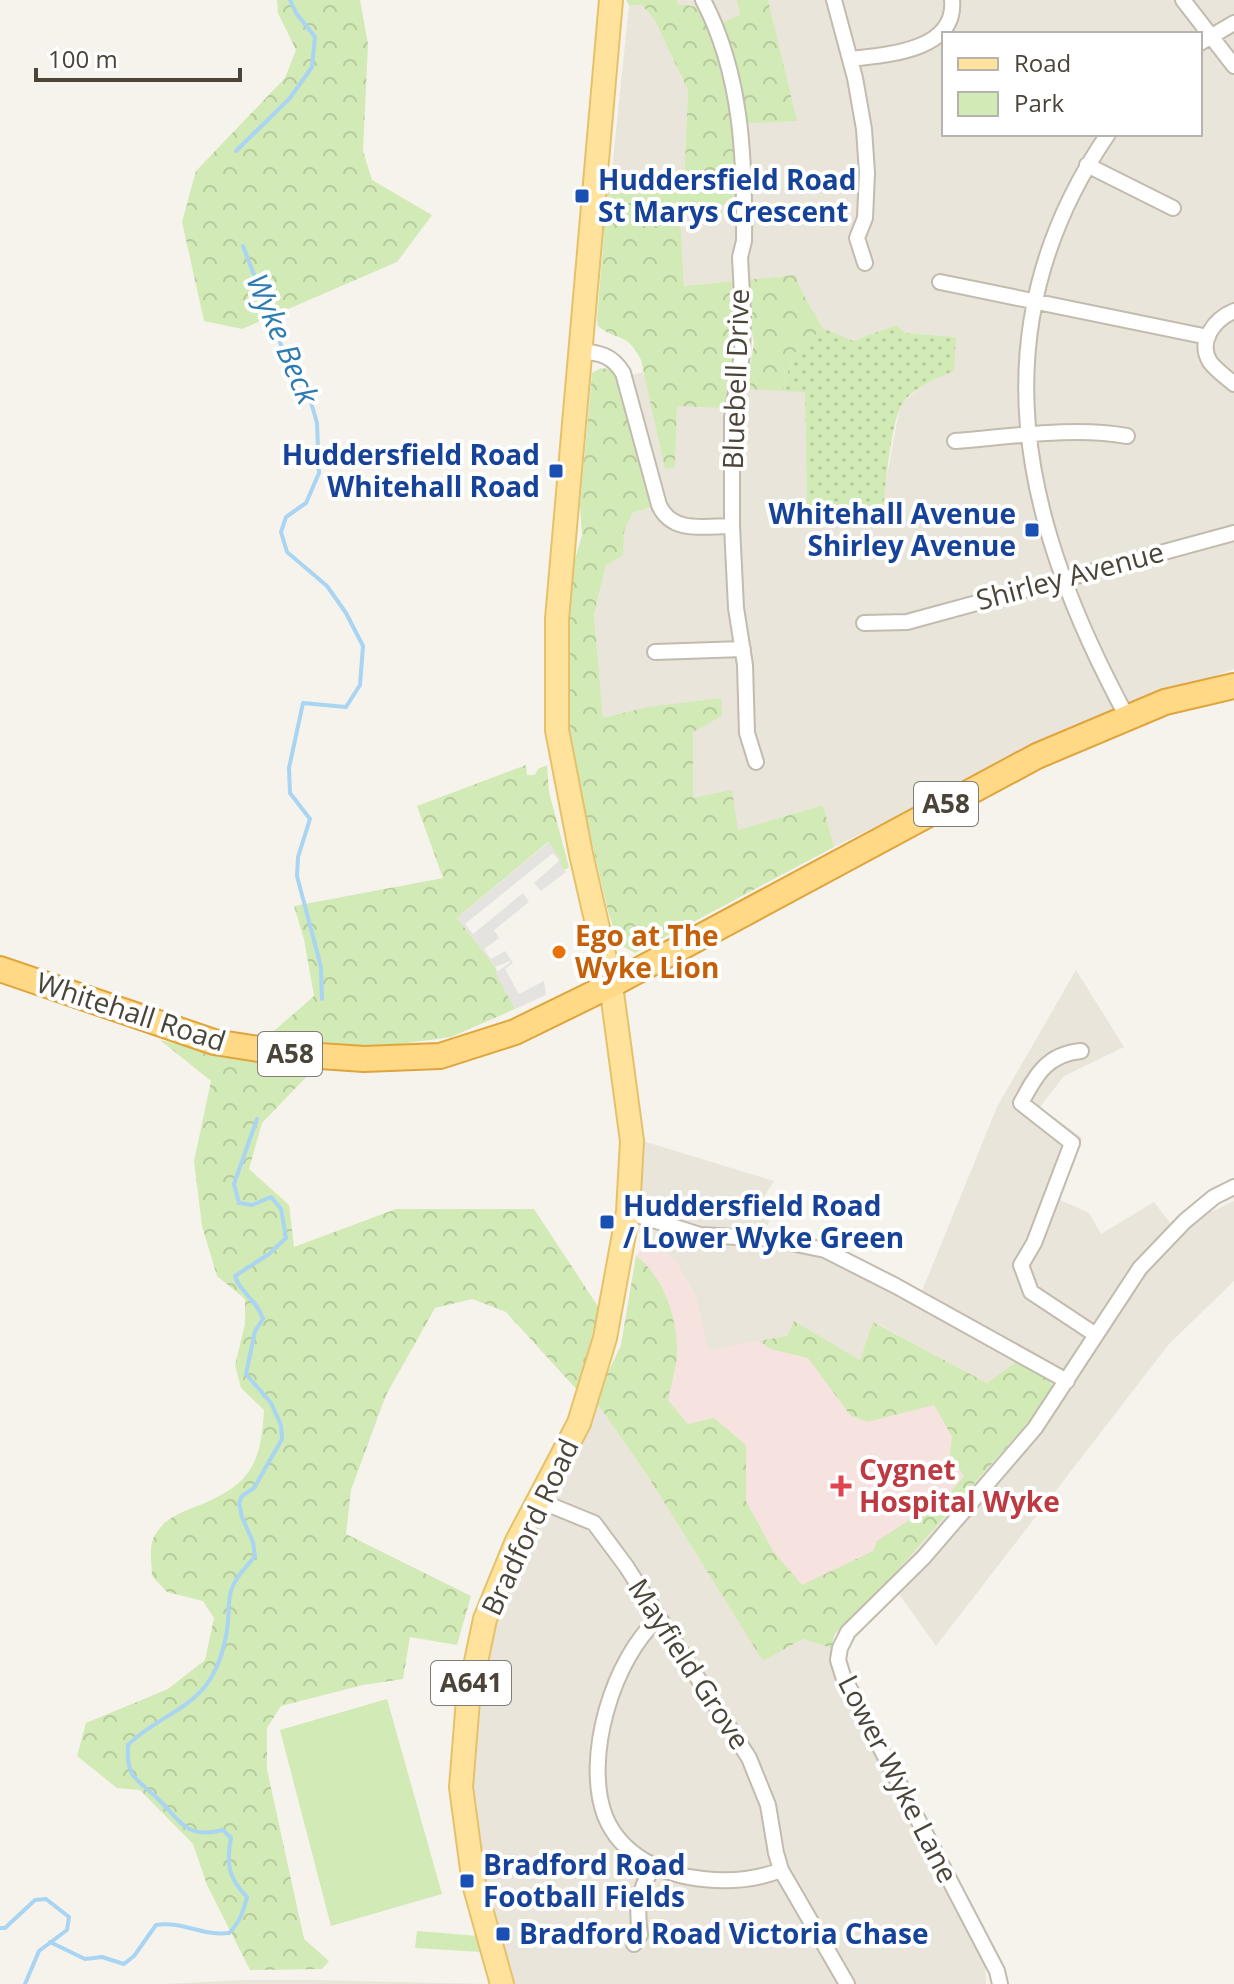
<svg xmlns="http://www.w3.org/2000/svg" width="1234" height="1984" viewBox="0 0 1234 1984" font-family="'Open Sans',sans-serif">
	<defs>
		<pattern id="grass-dots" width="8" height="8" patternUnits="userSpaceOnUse" patternTransform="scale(2)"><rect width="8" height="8" fill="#d2eab5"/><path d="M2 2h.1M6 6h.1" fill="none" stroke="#b6ca9c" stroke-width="1.8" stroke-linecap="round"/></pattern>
		<pattern id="forest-crowns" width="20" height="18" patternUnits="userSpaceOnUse" patternTransform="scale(2)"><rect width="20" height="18" fill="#d2eab5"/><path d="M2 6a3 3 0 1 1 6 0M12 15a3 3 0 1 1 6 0" fill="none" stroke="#b6ca9c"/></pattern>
	</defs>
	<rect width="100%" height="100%" fill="#f6f3ec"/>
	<path fill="#eae5da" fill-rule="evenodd" d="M677,0H737L740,15L712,27L678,5Z
		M768,0H1234V669L1099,716L834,847L823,805L738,830L605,744L594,616L606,564L632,513L618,378L644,372L665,468L675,466L677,406L728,389L737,361L751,363L747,389L805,391L807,513L797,527L813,522L883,520L884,492L900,405L921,386L954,370L955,337L904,333L896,325L853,341L823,328L803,294L795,275L684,286L680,212L736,123L796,121ZM944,34H1200V134H944Z
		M629,5H642L654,19L688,90L684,181L670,190L612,170Z
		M1076,970L1124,1047L1064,1076L1040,1107L1082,1138L1058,1199L1089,1213L1101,1234L1154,1202L1181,1237L1200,1217L1234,1201V1281L1169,1344L936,1646L889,1580L1055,1393L1016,1362L987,1383L874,1322L860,1360L794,1322L787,1336L708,1351L695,1295L676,1262L639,1233L643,1141L774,1181L762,1200L775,1208L765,1231L828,1244L922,1291L997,1107Z
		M595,1400L647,1475L763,1660L804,1639L831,1648V1666L985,1962L986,1984H515L485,1883L473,1786L478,1701L493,1619L525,1545Z
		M244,1980H311L488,1984H166Z"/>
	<path fill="#f6e3e0" d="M647,1240L676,1262L695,1295L708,1350L787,1336L794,1321L860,1360L873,1322L987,1383L1016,1362L1047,1377L889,1580L805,1637L621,1345L636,1256Z"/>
	<path fill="url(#grass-dots)" d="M896,325L905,333L956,337L954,371C935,379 914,387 902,404C892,417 883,500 883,520L813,522L795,528L807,513L805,392L783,391L792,355L823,328L853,341Z"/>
	<path fill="url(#forest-crowns)" d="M277,0H360L368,44L363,151L372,180L432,215L397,262L242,329L204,321L182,222L196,171L285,78L296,50L278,13Z
		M626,0H677L678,5C698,4 703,10 713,26L740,15L737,0H768L797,121L736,124V202L680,212L684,286L795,275L803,294L823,328L792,355L783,391L746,389L754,343L752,333L745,328L733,386L728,389L726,408L677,406L675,467L665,469L641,360C627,331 617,342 598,326L597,320L609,169L670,190L684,181L688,90L654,19L642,5H629Z
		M601,368L614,370L618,378L650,507L632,513L624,532L623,555L606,565L594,615L603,718L648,707L721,698L722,716L693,732V798L732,790L738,830L823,805L834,847L635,953L618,944L608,911L571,753L566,691L569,615L574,563L582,535L580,506L592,373Z
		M526,765L527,775H535L538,769L547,765L549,792L569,867L565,870L559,864L561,861L548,842L457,918L495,967L515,1009L451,1037L378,1047L267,1037L314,996L304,939L294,906L443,878L417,806Z
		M160,1040L262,1064L312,1071L262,1123L249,1169L289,1205L294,1247L396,1209H534L599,1308L578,1391L506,1312L472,1299L435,1308L386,1395L351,1490L346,1534L471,1596L457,1645L410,1637L403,1679L363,1685L281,1706L267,1728V1769L304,1939L329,1961L322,1969L250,1970L207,1885L193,1844L140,1790L117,1788L77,1756L86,1723L168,1689L205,1660L214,1618L203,1601L167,1592L152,1576C152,1565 149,1549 153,1539C161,1522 174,1515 190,1509C246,1487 261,1471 264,1410L241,1388L235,1365L245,1324V1299L217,1276L202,1226L194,1161L211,1081Z
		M636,1256C663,1276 677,1316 677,1351C677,1367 671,1384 668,1400L688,1424L714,1418L746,1445V1501L773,1551L802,1585L873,1551L877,1541L948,1495L964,1476L950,1455L952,1437L934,1405L867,1422L850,1415L808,1358L770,1349L759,1341L787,1336L794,1321L860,1360L873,1322L987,1383L1016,1362L1047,1377L1055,1392L889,1580L835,1634L831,1648L803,1639L763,1661L647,1475L595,1400L621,1345Z"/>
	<path fill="#d2eab5" d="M387,1699L442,1894L331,1926L280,1730Z
		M417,1931L479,1936L482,1952L415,1948Z"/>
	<path fill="#e5e3e0" d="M549,842L561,861L560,864L566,872L541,891L534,883L559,861L553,853L465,924L473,934L523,893L529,902L494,930L499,938L484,949L491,959L505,951L513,963L505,969L519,994L544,981L546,995L515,1009L495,973L510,963V961L495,967L457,918Z"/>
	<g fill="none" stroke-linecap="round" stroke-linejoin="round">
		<path stroke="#a9d4f2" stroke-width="4" d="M236,151L290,98L312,67L315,37L296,13L290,0
			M243,246L281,345L308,392L317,423L319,473L306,503L286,517L281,532L287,552L327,586L346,613L363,646L360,685L346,707L303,703L289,768L290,793L310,819L298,857L297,876L321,967L322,999
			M0,1928H5L35,1900L46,1899L69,1917L67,1930L39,1951L25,1984
			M50,1942L85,1959L102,1957L124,1964L134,1956L156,1925C184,1921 200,1936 229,1933C240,1922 243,1912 247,1897C228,1878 226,1863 231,1838L223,1830C187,1839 182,1823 160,1801C138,1778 126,1781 128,1745C152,1720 190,1710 209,1681C220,1664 226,1642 228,1622C229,1612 228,1601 231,1591C235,1577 246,1568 255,1556L253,1542L242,1517L239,1503L242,1496L254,1488L282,1439L281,1425L271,1403L246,1374L255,1331L263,1319C256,1298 239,1292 235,1276L269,1254L286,1238L281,1209L271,1197L252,1205L239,1203L234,1184L257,1119"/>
		<defs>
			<path id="minor" d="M703,0C742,74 745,159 744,241L740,257L743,313L742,354L732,418V526L736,608L745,665L747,733L756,762
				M834,0L855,78L864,129L867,173L865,218L857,238L865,263
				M1183,0L1234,66
				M1200,43L1234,23
				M850,59C886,55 957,51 952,0
				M1108,134C974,330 1022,522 1127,717
				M1087,165L1173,208
				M940,282L1208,337
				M1234,311C1215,319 1197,341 1210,362C1216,370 1226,377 1234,384
				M580,351C600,353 612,355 623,373L659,505C672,534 704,526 732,526
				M955,441C1009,437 1074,426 1127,436
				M864,623L907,622L1234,533
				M655,652L743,649
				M1081,1051C1047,1054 1036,1075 1021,1103L1072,1143L1034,1243L1021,1265L1031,1292L1096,1335
				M628,1212L700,1235L772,1239L825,1250L896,1286L1067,1381
				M540,1501L594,1523L626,1566L749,1758L768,1805L776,1853L781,1870L847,1984
				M659,1618C613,1658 583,1758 605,1816C621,1856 663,1875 703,1879C730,1882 756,1880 781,1870
				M634,1944L640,1935C636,1906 638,1892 653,1867
				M1000,1984L997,1971L843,1676L838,1660L840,1648L848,1632L924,1557L1035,1428L1140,1268L1185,1221L1214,1197L1234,1187"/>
			<path id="primary" d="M502,1984L474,1884L461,1787L468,1700L485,1619L517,1541L579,1423L605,1338L628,1212L632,1141L611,985L581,854L557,730V619L611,0"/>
			<path id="trunk" d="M0,969L214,1042L291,1054L364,1059L440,1056L515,1032L611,985L1037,756L1165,702L1234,686"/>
		</defs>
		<use href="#minor" stroke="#c2bbae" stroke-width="18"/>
		<use href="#primary" stroke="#e6c16a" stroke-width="26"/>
		<use href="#trunk" stroke="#e0a43c" stroke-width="28"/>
		<use href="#minor" stroke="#fff" stroke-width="14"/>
		<use href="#primary" stroke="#ffe39c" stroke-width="22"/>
		<use href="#trunk" stroke="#ffd985" stroke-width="24"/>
	</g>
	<g fill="#1a4fb4" stroke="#fff" stroke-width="3">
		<rect x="574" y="188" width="16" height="16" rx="4"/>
		<rect x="548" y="463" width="16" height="16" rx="4"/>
		<rect x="1024" y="522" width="16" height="16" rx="4"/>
		<rect x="599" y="1214" width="16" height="16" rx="4"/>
		<rect x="459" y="1873" width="16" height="16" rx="4"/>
		<rect x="495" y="1926" width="16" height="16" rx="4"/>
	</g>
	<circle fill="#e8710a" stroke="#fff" stroke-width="3" cx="559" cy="952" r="8"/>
	<path fill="#e0444e" stroke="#fff" stroke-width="3" d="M837 1474h8v8h8v8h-8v8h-8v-8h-8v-8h8z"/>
	<g text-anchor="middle" stroke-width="8" stroke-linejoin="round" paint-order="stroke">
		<g fill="#fff" stroke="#817c74" stroke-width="2">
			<rect x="914" y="782" width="64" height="44" rx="6"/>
			<rect x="258" y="1032" width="64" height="44" rx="6"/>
			<rect x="431" y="1661" width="80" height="44" rx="6"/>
		</g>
		<g font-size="26" font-weight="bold" fill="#4b4439">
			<text x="946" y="813">A58</text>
			<text x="290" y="1063">A58</text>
			<text x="471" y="1692">A641</text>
		</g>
		<g font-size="28" font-weight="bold" fill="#164399" stroke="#fff" text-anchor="start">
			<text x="598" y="190">Huddersfield Road<tspan x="598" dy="32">St Marys Crescent</tspan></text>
			<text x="540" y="465" text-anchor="end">Huddersfield Road<tspan x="540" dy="32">Whitehall Road</tspan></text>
			<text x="1016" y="524" text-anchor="end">Whitehall Avenue<tspan x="1016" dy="32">Shirley Avenue</tspan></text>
			<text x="623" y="1216">Huddersfield Road<tspan x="623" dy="32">/ Lower Wyke Green</tspan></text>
			<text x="483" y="1875">Bradford Road<tspan x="483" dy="32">Football Fields</tspan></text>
			<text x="519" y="1944">Bradford Road Victoria Chase</text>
		</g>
		<g font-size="28" fill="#4b4439" stroke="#fff">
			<text transform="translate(736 379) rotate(-88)" y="10">Bluebell Drive</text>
			<text transform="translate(1070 576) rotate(-15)" y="10">Shirley Avenue</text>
			<text transform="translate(131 1012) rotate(18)" y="10">Whitehall Road</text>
			<text transform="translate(530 1527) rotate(-65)" y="10">Bradford Road</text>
			<text transform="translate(689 1664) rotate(57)" y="10">Mayfield Grove</text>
			<text transform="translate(898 1779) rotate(63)" y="10">Lower Wyke Lane</text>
		</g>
		<g font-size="28" font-weight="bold" fill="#c56008" stroke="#fff" text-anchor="start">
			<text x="575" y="946">Ego at The<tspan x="575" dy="32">Wyke Lion</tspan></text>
		</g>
		<g font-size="28" font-weight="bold" fill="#be3a42" stroke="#fff" text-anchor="start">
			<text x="859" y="1480">Cygnet<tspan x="859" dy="32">Hospital Wyke</tspan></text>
		</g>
		<g font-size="30" font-style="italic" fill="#2e7ab2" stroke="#fff">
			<text transform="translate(282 339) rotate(67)" y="10">Wyke Beck</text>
		</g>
	</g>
	<rect x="942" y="32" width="260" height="104" fill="#ffffff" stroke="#b7b4b0" stroke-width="2"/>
	<rect x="958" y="58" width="40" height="12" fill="#ffe39c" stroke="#b7b4b0" stroke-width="2"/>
	<text x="1014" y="72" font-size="24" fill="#4b4439">Road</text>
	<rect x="958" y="92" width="40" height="24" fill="#d2eab5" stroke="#b7b4b0" stroke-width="2"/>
	<text x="1014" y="112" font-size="24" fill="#4b4439">Park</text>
	<path d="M36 68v12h204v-12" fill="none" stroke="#4b4439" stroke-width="4"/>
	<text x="48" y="68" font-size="24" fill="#4b4439" stroke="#ffffff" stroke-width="6" paint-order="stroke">100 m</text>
</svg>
